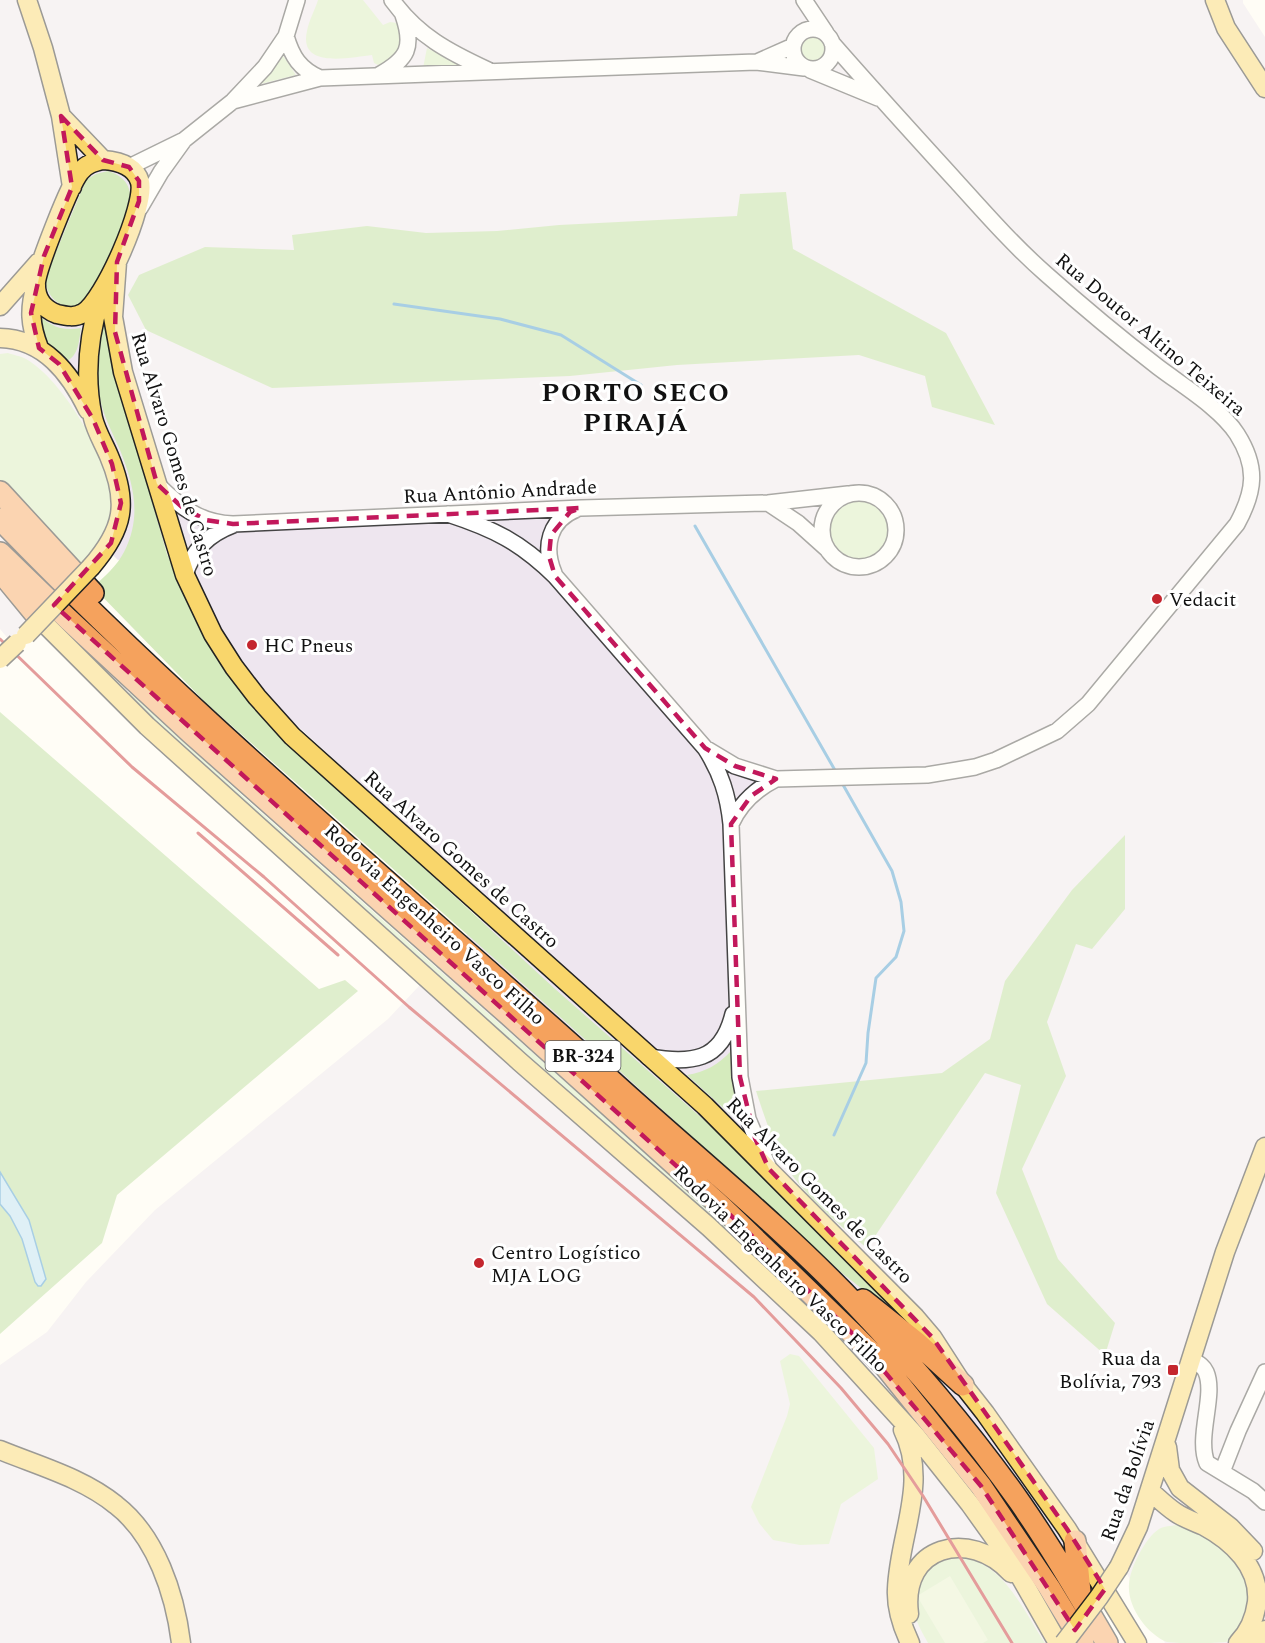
<svg xmlns="http://www.w3.org/2000/svg" width="1265" height="1643" viewBox="0 0 1265 1643" font-family="Spectral,serif">
	<rect width="100%" height="100%" fill="#fffdf5"/>
	<path fill="#eee6ef" d="M0,0H1243V3L1265,37V1643H1165L1127,1574L1113,1560L1054,1643H0V1365L47,1332L86,1282L155,1210L388,1019L494,906L278,708L231,648L167,545L118,560L103,546L10,641L0,629Z"/>
	<path fill="#d5ebbd" d="M318,0H363L383,25L390,22L397,23C409,44 397,56 380,66L374,63L372,55C352,57 298,70 307,31C309,20 315,10 318,0Z
		M799 49a14 14 0 1 1 28 0a14 14 0 1 1-28 0Z
		M427,48L463,66L423,68Z
		M282,54L296,75L253,86Z
		M108,171C127,177 133,189 130,209L96,291C93,294 90,300 86,302C65,315 46,299 45,278L86,180L96,174Z
		M35,311C48,325 61,332 81,328C79,340 79,355 67,361C45,355 42,330 35,311Z
		M104,315L116,376L167,554L198,625L226,672L252,705L283,738L554,988L745,1156L925,1339L842,1273L568,1024L206,703L93,587C104,577 117,566 124,552C142,517 134,485 120,450C113,434 105,419 101,403C94,373 97,345 104,315Z
		M8,353C13,355 21,356 26,359C64,380 119,472 112,517C108,542 93,552 77,569L0,483V354Z
		M828 530a31 31 0 1 1 62 0a31 31 0 1 1-62 0Z
		M124,693H131L245,798L728,1226L812,1307L841,1338L852,1356L160,731Z
		M731,1051L734,1091L741,1124L687,1075C705,1072 718,1065 731,1051Z
		M790,1354L799,1356L874,1448L878,1479L841,1504L829,1544L800,1545L773,1540L759,1523L751,1507L787,1416L790,1404L780,1361Z
		M1177,1525C1190,1529 1203,1533 1215,1541C1240,1557 1261,1594 1244,1623C1240,1631 1236,1639 1226,1642C1218,1643 1203,1643 1194,1643C1186,1643 1175,1643 1167,1642C1147,1634 1127,1607 1129,1584C1130,1568 1145,1538 1159,1529C1164,1526 1171,1526 1177,1525Z
		M957,1557C1002,1559 1023,1610 1045,1643H928C922,1632 915,1621 914,1608C913,1596 921,1573 930,1565C937,1560 949,1558 957,1557Z"/>
	<path fill="#b9dc9c" d="M786,192L793,249L946,333L995,425L932,407L925,376L859,355L677,365L570,376L272,388L146,330L128,295L139,275L205,247L294,250L292,235L367,226L426,233L497,231L559,225L737,216L740,194Z
		M0,712L319,989L345,980L358,991L117,1195L102,1243L0,1334Z
		M1125,835V909L1092,949L1076,944L1047,1022L1066,1076L1022,1169L1058,1259L1115,1323L1105,1355L1047,1304L996,1193L1021,1085L985,1073L867,1248C840,1226 799,1191 783,1161C771,1138 764,1115 756,1091L942,1073L990,1039L1005,981L1072,890Z"/>
	<path fill="#e6f2cf" d="M950,1576L988,1640L983,1643H945L917,1596Z"/>
	<path fill="#b9e0f7" stroke="#3f96cf" stroke-width="1.5" d="M0,1172L29,1220L46,1279L41,1286H38L35,1282L22,1239L10,1216L0,1204Z"/>
	<g fill="none" stroke-linecap="round" stroke-linejoin="round">
		<path stroke="#3f96cf" stroke-width="3" d="M394,304L500,319L561,335L641,385
			M695,526L836,772
			M834,1135L866,1063L868,1033L876,978L896,957L904,931L901,902L892,871L842,783"/>
		<defs>
			<path id="minor" d="M392,0C418,36 449,52 488,70
				M804,0L826,33
				M793 49a20 20 0 1 1 40 0a20 20 0 1 1-40 0Z
				M286,36C292,57 300,69 320,78
				M757,62L793,46
				M810,70L878,98
				M379,75C408,59 414,47 403,15
				M233,101L320,78L756,62L804,68
				M129,167L182,141
				M140,208L161,172L184,140L233,101L265,67L286,36L297,0
				M157,484C180,507 200,523 233,524L581,508L768,503L848,494
				M822 530a37 37 0 1 1 74 0a37 37 0 1 1-74 0Z
				M768,503L798,523L827,549
				M448,514C494,529 520,542 555,576L705,748C721,773 728,795 731,824L740,1077L748,1119L768,1166
				M554,573C543,547 549,520 577,509
				M185,575C193,549 209,534 233,525
				M705,748L735,766L776,779L927,775L975,767L996,760L1057,731L1088,704L1237,524C1255,491 1258,467 1237,434C1220,408 1183,386 1158,367C1119,337 1082,306 1046,274C1014,246 985,213 957,182C915,136 873,90 832,43
				M731,824C740,804 756,789 776,779
				M648,1057C691,1063 721,1063 733,1014
				M1191,1359C1197,1363 1203,1365 1206,1372C1216,1395 1196,1437 1207,1463L1253,1491L1265,1502
				M1222,1472L1238,1431L1265,1372"/>
			<path id="major" d="M27,0L43,48L61,116L72,187
				M1215,0L1226,28L1265,88
				M61,116L103,160
				M103,160C118,161 135,165 140,182C146,205 104,301 83,313C75,318 66,316 57,314C43,309 35,297 36,282C38,266 70,184 80,172C86,164 94,162 103,160Z
				M117,262L113,317L123,372L185,575L213,634L234,667L257,697L292,736L705,1106L915,1317L932,1337L963,1385L985,1413L1067,1529L1137,1643
				M36,285C29,309 30,325 39,348
				M0,306L39,262
				M0,338C44,339 70,373 88,410
				M91,567C124,529 129,503 109,456C104,444 96,431 93,418C84,377 88,338 100,299
				M38,617L147,726L520,1062L709,1227L821,1332L916,1436L970,1504L1013,1564L1058,1643
				M903,1430C929,1483 899,1534 897,1589C896,1608 902,1626 910,1643
				M1167,1447L1170,1470L1180,1488L1230,1527L1253,1551
				M0,1450C39,1466 83,1478 116,1505C156,1536 175,1594 181,1643
				M1150,1491C1158,1498 1166,1506 1175,1512C1183,1518 1195,1522 1204,1526C1232,1541 1260,1567 1257,1602C1255,1617 1249,1632 1238,1643
				M1119,1567L1138,1527L1225,1252L1265,1147
				M909,1614C900,1545 970,1528 1011,1573
				M1258,1643L1265,1630"/>
			<path id="highway" d="M0,492L93,593
				M0,519C190,716 401,891 604,1074C688,1151 778,1223 856,1305C914,1366 970,1432 1019,1501C1051,1547 1079,1595 1107,1643
				M0,553L68,619L191,733L509,1015L722,1207L852,1333L885,1366L981,1486L1049,1587L1083,1643
				M0,571L38,617
				M863,1300L917,1343L963,1385
				M1075,1541L1080,1592"/>
		</defs>
		<use href="#minor" stroke="#444" stroke-width="18"/>
		<use href="#major" stroke="#222" stroke-width="21"/>
		<use href="#highway" stroke="#222" stroke-width="24"/>
		<use href="#minor" stroke="#fff" stroke-width="15"/>
		<use href="#major" stroke="#f9d66b" stroke-width="18"/>
		<use href="#highway" stroke="#f5a25d" stroke-width="21"/>
		<path stroke="#c4262e" stroke-width="3" d="M0,639L132,767L264,877L409,1007L754,1297L841,1388L888,1444L923,1496L1012,1643
			M198,833L338,955"/>
		<defs>
			<path id="major-bridge" d="M26,635L91,567
				M0,659L17,643
				M1064,1643L1099,1597L1119,1567"/>
		</defs>
		<use href="#major-bridge" stroke="#222" stroke-width="21" stroke-linecap="butt"/>
		<use href="#major-bridge" stroke="#f9d66b" stroke-width="18"/>
	</g>
	<path d="M0 0H1265V1643H0ZM61,116L103,160L129,167L139,181V201L117,262L115,332L157,484L183,508L206,520L233,524L581,508L570,512L551,535L549,556L555,576L705,748L735,766L776,779L751,796L731,824L740,1077L755,1138L769,1169L932,1337L1067,1529L1105,1589L1075,1630L981,1486L852,1333L722,1207L54,605L111,543L121,503L112,464L93,419L59,364L39,348L31,313L44,256L72,187Z" fill="#fffdf5" fill-opacity=".55" fill-rule="evenodd"/>
	<path fill="none" stroke="#c2185b" stroke-width="4.5" stroke-dasharray="12 8" stroke-linejoin="round" d="M61,116L103,160L129,167L139,181V201L117,262L115,332L157,484L183,508L206,520L233,524L581,508L570,512L551,535L549,556L555,576L705,748L735,766L776,779L751,796L731,824L740,1077L755,1138L769,1169L932,1337L1067,1529L1105,1589L1075,1630L981,1486L852,1333L722,1207L54,605L111,543L121,503L112,464L93,419L59,364L39,348L31,313L44,256L72,187Z"/>
	<g fill="#c4262e" stroke="#fff" stroke-width="2">
		<circle cx="1157" cy="599" r="6"/>
		<circle cx="252" cy="645" r="6"/>
		<circle cx="479" cy="1263" r="6"/>
		<rect x="1167" y="1364" width="12" height="12" rx="3"/>
	</g>
	<g text-anchor="middle" stroke-width="6" stroke-linejoin="round" paint-order="stroke">
		<rect fill="#fff" stroke="#585858" stroke-width="1.5" x="545.5" y="1041" width="75" height="30" rx="4.5"/>
		<g font-size="18" font-weight="bold" fill="#111">
			<text x="583" y="1062">BR-324</text>
		</g>
		<g font-size="20" fill="#111" stroke="#fff">
			<text transform="translate(1151 334) rotate(40)" y="7">Rua Doutor Altino Teixeira</text>
			<text transform="translate(175 454) rotate(73)" y="7">Rua Alvaro Gomes de Castro</text>
			<text transform="translate(500 491) rotate(-3)" y="7">Rua Antônio Andrade</text>
			<text transform="translate(462 859) rotate(42)" y="7">Rua Alvaro Gomes de Castro</text>
			<text transform="translate(435 924) rotate(42)" y="7">Rodovia Engenheiro Vasco Filho</text>
			<text transform="translate(820 1190) rotate(45)" y="7">Rua Alvaro Gomes de Castro</text>
			<text transform="translate(781 1268) rotate(44)" y="7">Rodovia Engenheiro Vasco Filho</text>
			<text transform="translate(1127 1480) rotate(-71)" y="7">Rua da Bolívia</text>
		</g>
		<g font-size="20" fill="#111" stroke="#fff" text-anchor="start">
			<text x="1169" y="606">Vedacit</text>
			<text x="264" y="652">HC Pneus</text>
			<text x="491" y="1259">Centro Logístico<tspan x="491" dy="23">MJA LOG</tspan></text>
			<text x="1161" y="1365" text-anchor="end">Rua da<tspan x="1161" dy="23">Bolívia, 793</tspan></text>
		</g>
		<g font-size="26" font-weight="bold" letter-spacing="1.5" fill="#111" stroke="#fff">
			<text x="636" y="401">PORTO SECO<tspan x="636" dy="30">PIRAJÁ</tspan></text>
		</g>
	</g>
</svg>
